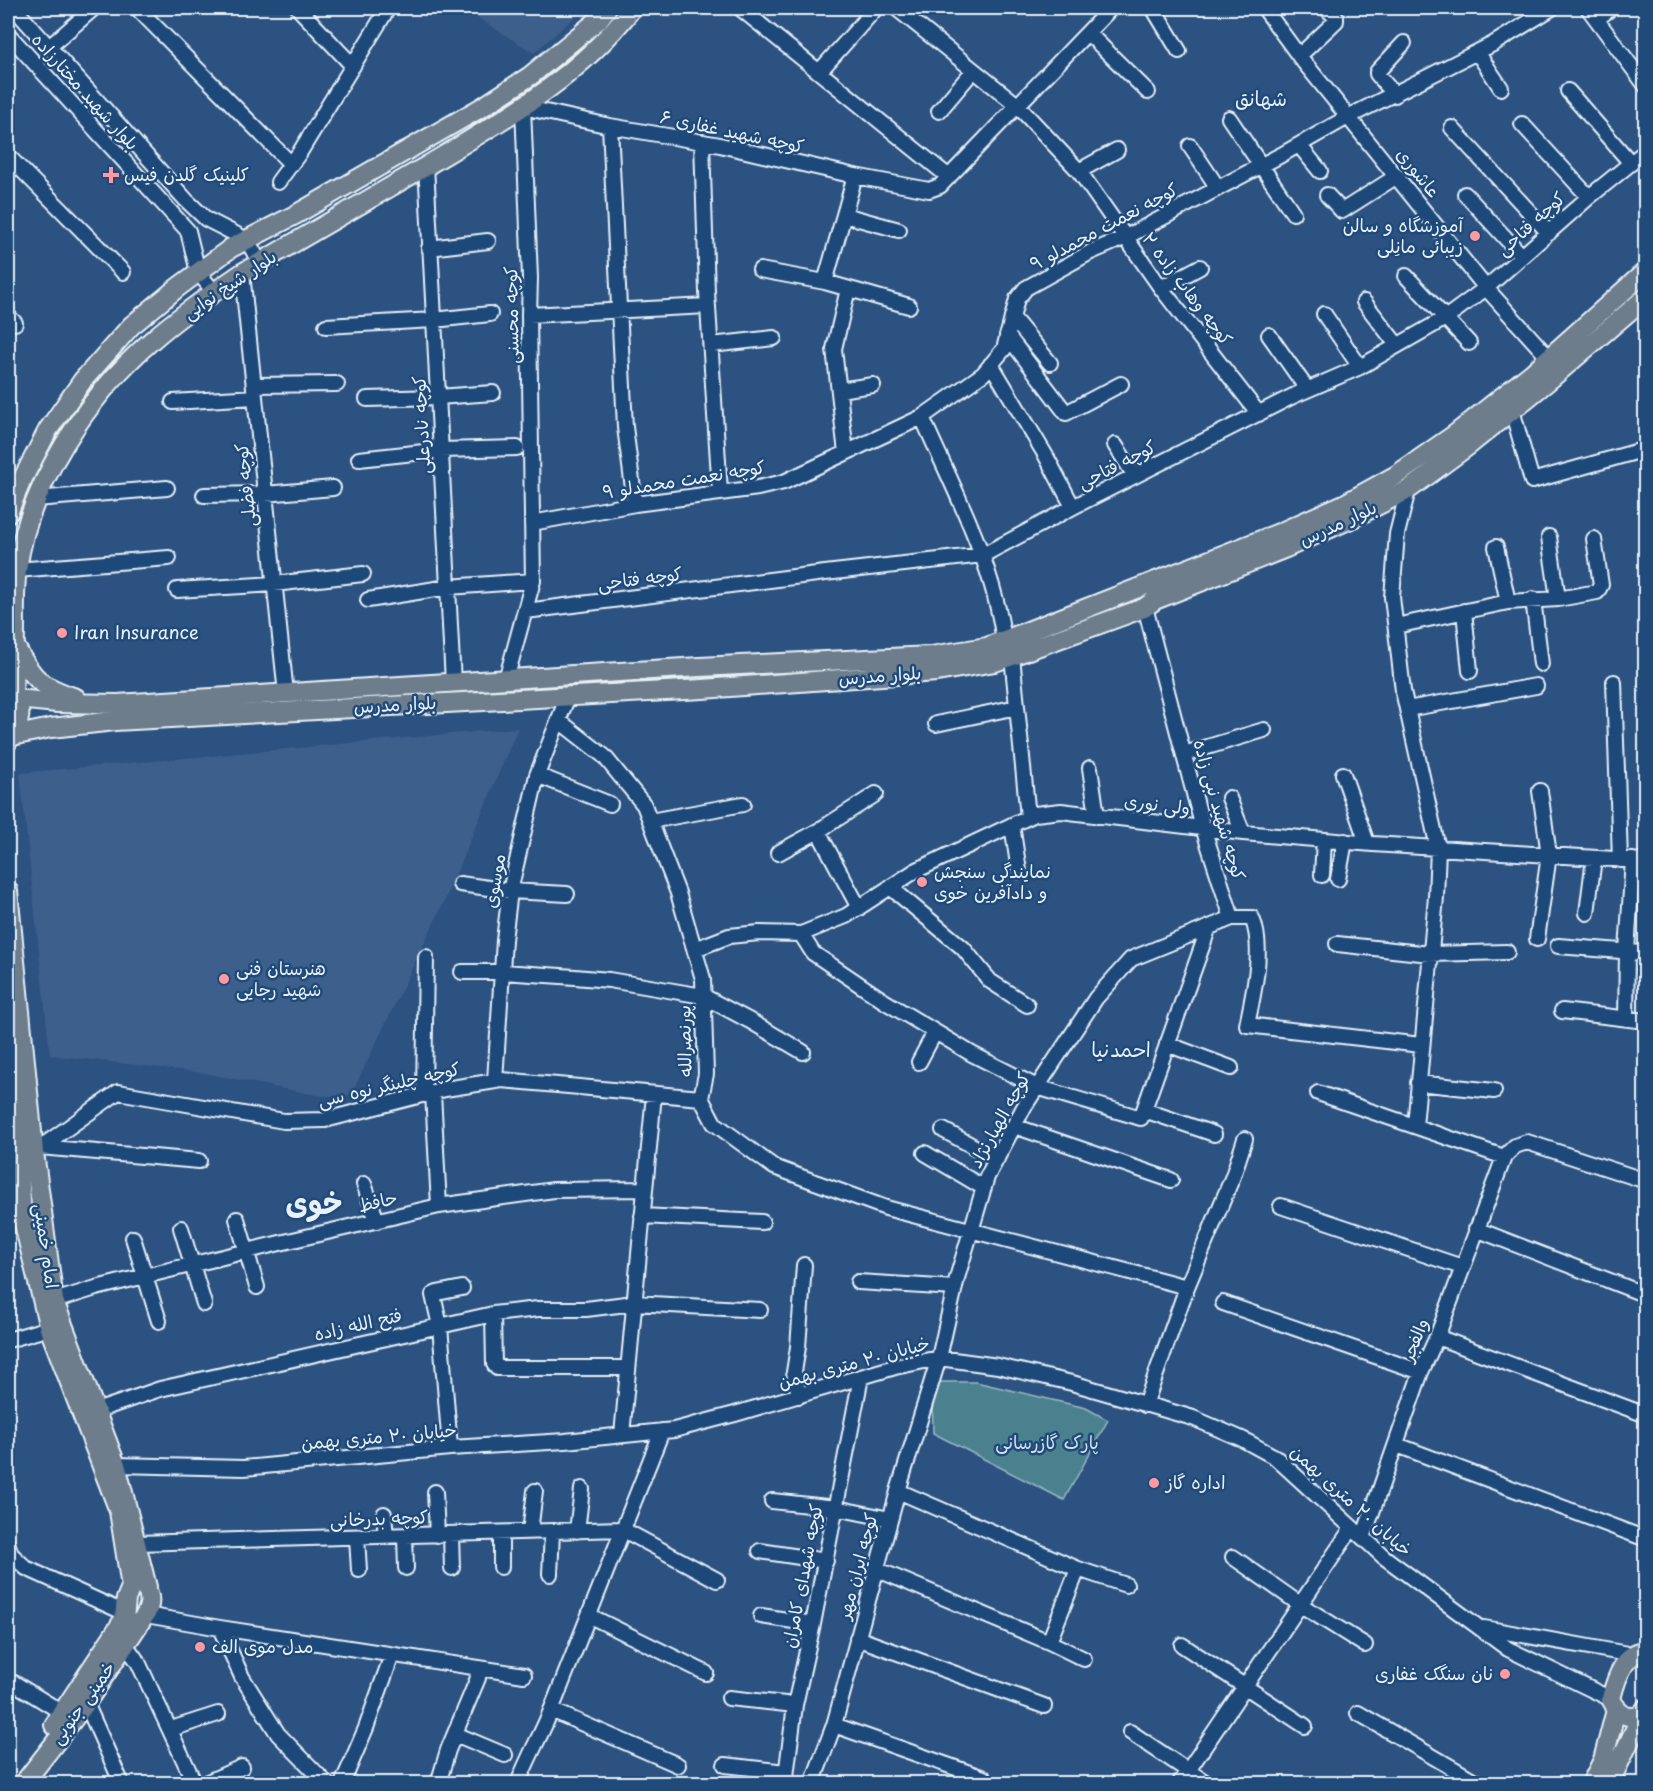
<svg xmlns="http://www.w3.org/2000/svg" width="1653" height="1791" viewBox="0 0 1653 1791" font-family="'Playpen Sans','Playpen Sans Arabic',sans-serif">
	<rect width="100%" height="100%" fill="#2c5281"/>
	<filter id="ink" filterUnits="userSpaceOnUse"><feTurbulence type="fractalNoise" baseFrequency=".0167" numOctaves="2"/><feDisplacementMap in="SourceGraphic" scale="12" xChannelSelector="R" yChannelSelector="G"/><feConvolveMatrix kernelMatrix="1 2 1 2 8 2 1 2 1" color-interpolation-filters="sRGB"/></filter>
	<g filter="url(#ink)">
		<path fill="#3e5e8c" d="M462,8H585L534,53Z
			M518,728L444,902L351,1095L321,1096L204,1073L50,1055L20,773Z"/>
		<path fill="#4b818f" stroke="#9ab9c4" stroke-width="1.5" d="M932,1382H976L1086,1408L1108,1420L1064,1500L933,1433Z"/>
		<g fill="none" stroke-linecap="round" stroke-linejoin="round">
			<defs>
				<path id="minor" d="M14,8L186,200L206,219L247,240L260,263
					M137,8L291,164
					M298,8L353,66
					M740,8L949,177
					M896,8L1016,104L1079,171L1161,288L1259,414
					M1153,8L1179,51
					M1264,8L1299,56L1486,288L1549,358
					M1588,8L1646,86
					M1597,19L1611,8
					M1088,33L1148,92
					M8,34L188,231L198,272L214,292
					M49,47L94,8
					M1477,52L1501,88
					M1299,56L1336,21V17L1326,8
					M819,72L876,8
					M1568,91L1630,162
					M1395,95L1377,74V72L1404,43
					M939,111L973,71
					M1229,118L1293,213
					M1522,124L1589,197
					M610,126L625,427L635,504
					M1452,128L1549,233
					M702,142L707,292L720,492
					M1299,145L1320,171
					M1190,146L1218,188
					M8,156L123,272
					M426,165L453,683
					M1079,171L1117,150
					M278,182L300,152L388,8
					M1465,194L1522,256
					M1327,195L1342,211L1397,176
					M844,215L899,230
					M429,248L488,241
					M760,270L825,282L909,306
					M242,273L286,694
					M1406,276L1469,343
					M825,282L855,176
					M1161,288L1200,267
					M1364,302L1397,345
					M1324,314L1360,367
					M529,315L708,306
					M8,316L15,323
					M1012,317L1050,363
					M326,326L434,320L490,314
					M1007,335L1066,413L1121,384
					M1269,335L1307,389
					M711,345L774,338
					M991,364L1046,456L1073,507
					M254,385L337,384
					M839,390L873,385
					M367,399L438,397L493,393
					M173,402L255,397
					M1507,404L1512,410L1532,481L1646,449
					M922,417C954,490 993,561 1004,641
					M1115,445L1135,476
					M846,453L834,349L848,289
					M359,459L442,450L517,448
					M1408,490L1397,534L1392,597L1403,691L1438,848L1436,897L1415,1126
					M204,495L265,494L333,488
					M36,499L167,488
					M532,523L635,504L758,488L784,482L922,417L983,374L1004,349L1017,299L1026,288L1091,252L1126,237L1281,155L1348,117L1493,44L1552,8
					M1549,537L1558,599
					M1496,547L1508,602
					M16,570L169,558
					M177,590L274,584L363,574
					M1533,599L1541,664
					M368,600L448,587L533,581
					M526,611L825,573L983,555L1073,507L1293,396L1360,367L1444,319L1486,288L1589,197L1646,151
					M1464,611L1470,671
					M1396,626L1508,602L1558,599L1597,592L1601,585L1594,539
					M1012,656L1028,817
					M506,680L533,581L529,315L530,278L523,107L610,126L720,145L855,176L929,190L940,186L1111,8
					M1614,682L1620,860
					M1407,709L1536,686
					M558,720L604,756L644,805L678,893L703,979L706,1074L701,1098L714,1123L774,1167L886,1208L1187,1287
					M936,724L1017,707
					M1184,754L1264,730
					M1090,768L1097,816
					M1343,774L1367,843
					M537,775L610,804
					M1229,798L1243,833
					M650,821L743,804
					M1012,825L1019,871
					M778,853L818,831
					M1322,875L1324,840
					M1338,879L1345,841
					M460,884L510,891L567,894
					M890,887L963,948L990,981L1027,1005
					M859,908L818,831L876,794
					M1587,913L1594,858
					M1232,918H1252C1265,948 1253,995 1247,1025L1421,1045
					M801,934L813,953L884,1001L972,1054L1037,1087L1141,1118L1209,927
					M1537,939L1549,855L1540,791
					M1337,944L1430,954L1507,952
					M1558,946L1646,953
					M695,949L729,936L759,933L801,934L846,916L915,871L1035,814L1061,811L1243,833L1373,844L1646,861
					M462,972H503L575,977L609,980L703,996L750,1021L803,1052
					M1562,1011L1646,1021
					M1626,1019L1627,951L1633,860
					M1167,1044L1231,1068
					M919,1062L935,1032
					M495,1081L504,940L510,891L537,775L568,696
					M1418,1083L1494,1091
					M433,1093L439,1206
					M1318,1093L1504,1157
					M424,1095L426,957
					M1144,1110L1214,1134
					M1014,1126L1171,1180
					M943,1130L997,1159
					M40,1147L199,1161
					M34,1152L118,1092L284,1121L325,1120L445,1089L502,1080L701,1098
					M925,1153L984,1188
					M364,1184L377,1221
					M1281,1206L1462,1267
					M642,1216L762,1222
					M237,1219L257,1287
					M181,1228L204,1304
					M1476,1229L1646,1295
					M133,1238L159,1321
					M858,1282L955,1288
					M54,1301L96,1288L280,1243L439,1206L554,1190L645,1189
					M1223,1303L1421,1372
					M493,1314L494,1364L497,1368H628
					M1437,1337L1646,1415
					M8,1340L49,1328
					M799,1396L794,1372L798,1347L804,1265
					M1145,1405L1187,1287L1233,1176L1245,1139
					M96,1411L160,1389L493,1314L538,1309H586L634,1303L760,1310
					M622,1435L654,1094
					M1397,1445L1646,1539
					M450,1448L440,1326L433,1295L437,1293L462,1288
					M116,1465L244,1468L450,1448L565,1441L674,1430L735,1414L895,1367L939,1358L998,1366L1072,1383L1193,1418L1242,1439L1275,1457L1384,1557L1508,1649L1611,1699
					M898,1491L1078,1569L1126,1585
					M435,1492L437,1535
					M772,1501L836,1508L890,1519
					M384,1514L386,1537
					M577,1531L582,1489
					M530,1532L535,1491
					M451,1535L452,1568
					M405,1536L406,1568
					M357,1538L359,1570
					M1363,1538L1421,1372L1437,1337L1504,1157L1515,1146L1527,1142L1646,1181
					M137,1543L622,1529L717,1580
					M8,1545L11,1554L26,1568L123,1612
					M760,1551L826,1561
					M1233,1557L1301,1605L1365,1645
					M501,1567V1533
					M876,1569L1049,1642L1084,1659
					M550,1574L552,1532
					M146,1615L220,1628L524,1675
					M590,1616L706,1673
					M761,1616L813,1624
					M220,1628L242,1677L278,1734L327,1784
					M1484,1628L1633,1655
					M857,1638L1044,1706
					M1049,1642L1078,1569
					M125,1644L138,1662L195,1784
					M1182,1645L1305,1726
					M14,1683L63,1713
					M729,1698L795,1705
					M86,1703L122,1784
					M551,1710L678,1765
					M1358,1713L1480,1784
					M834,1725L984,1778
					M171,1729L218,1714
					M1130,1732L1208,1784
					M455,1734L505,1755
					M725,1765L786,1772
					M203,1784L242,1767
					M342,1784L366,1728L392,1655
					M438,1784L448,1750L478,1678L477,1668
					M518,1784C527,1758 542,1734 552,1708C589,1616 625,1523 662,1431
					M785,1784L795,1705L813,1624L861,1377
					M812,1784L834,1725L898,1491L939,1358L957,1278L987,1177L1024,1107L1096,998L1131,959L1232,918L1203,828L1145,607
					M1179,1784L1352,1528"/>
				<path id="major" d="M8,513L21,482L48,430L83,380L131,326L177,288L231,248L295,215L484,106L530,76L598,20L607,8
					M15,646C33,679 39,686 76,698
					M13,693C14,670 15,647 15,625C15,607 14,588 17,570C28,485 87,397 151,341C179,316 211,294 242,273C304,237 366,201 428,165C503,120 579,78 632,8
					M17,699L57,703L117,704L699,667L931,656L987,647L1279,533L1346,503L1395,476L1454,435L1533,372L1646,271
					M12,736L51,728L115,721L703,689L937,672L995,662L1144,608L1155,600L1286,548L1353,518L1408,490L1468,446L1547,382L1646,297
					M8,741C21,726 24,707 11,691
					M8,891L34,1152L54,1301L116,1465L147,1587
					M8,1037L17,1140L22,1216L49,1328L119,1511L131,1587
					M140,1583C157,1594 149,1621 131,1626L124,1619L126,1599L131,1587Z
					M1646,1651C1624,1651 1615,1682 1611,1699C1617,1712 1635,1727 1646,1708
					M54,1725L124,1619
					M23,1784L86,1703L141,1621
					M1591,1784L1603,1760L1616,1710
					M1609,1784L1643,1713"/>
			</defs>
			<use href="#minor" stroke="#e8f1f8" stroke-width="18"/>
			<use href="#major" stroke="#e8f1f8" stroke-width="22"/>
			<use href="#minor" stroke="#1f4a7a" stroke-width="14"/>
			<use href="#major" stroke="#6d7d8c" stroke-width="18"/>
		</g>
	</g>
	<g fill="#ff9aa2" stroke="#1f4a7a" stroke-width="2">
		<path d="M108 166h6v6h6v6h-6v6h-6v-6h-6v-6h6z"/>
		<circle cx="1475" cy="236" r="6"/>
		<circle cx="62" cy="633" r="6"/>
		<circle cx="922" cy="882" r="6"/>
		<circle cx="224" cy="979" r="6"/>
		<circle cx="1154" cy="1483" r="6"/>
		<circle cx="200" cy="1647" r="6"/>
		<circle cx="1505" cy="1674" r="6"/>
	</g>
	<g text-anchor="middle" stroke-width="5" stroke-linejoin="round" paint-order="stroke">
		<g font-size="18" fill="#e8f1f8" stroke="#1f4a7a">
			<text transform="translate(85 92) rotate(48)" y="6">بلوار شهید مختارزاده</text>
			<text transform="translate(732 132) rotate(12)" y="6">کوچه شهید غفاری ۶</text>
			<text transform="translate(1418 173) rotate(51)" y="6">عاشوری</text>
			<text transform="translate(1531 224) rotate(-42)" y="6">کوچه فتاحی</text>
			<text transform="translate(1104 227) rotate(-28)" y="6">کوچه نعمت محمدلو ۹</text>
			<text transform="translate(230 285) rotate(-34)" y="6">بلوار شیخ نوایی</text>
			<text transform="translate(1187 289) rotate(53)" y="6">کوچه وهاب زاده ۲</text>
			<text transform="translate(512 315) rotate(-91)" y="6">کوچه محسنی</text>
			<text transform="translate(422 425) rotate(-93)" y="6">کوچه نادرعلی</text>
			<text transform="translate(1117 465) rotate(-27)" y="6">کوچه فتاحی</text>
			<text transform="translate(684 480) rotate(-9)" y="6">کوچه نعمت محمدلو ۹</text>
			<text transform="translate(246 485) rotate(-96)" y="6">کوچه فضلی</text>
			<text transform="translate(1338 524) rotate(-25)" y="6">بلوار مدرس</text>
			<text transform="translate(640 579) rotate(-7)" y="6">کوچه فتاحی</text>
			<text transform="translate(880 676) rotate(-4)" y="6">بلوار مدرس</text>
			<text transform="translate(395 705) rotate(-3)" y="6">بلوار مدرس</text>
			<text transform="translate(1157 805) rotate(7)" y="6">ولی نوری</text>
			<text transform="translate(1219 810) rotate(74)" y="6">کوچه شهید نبی زاده</text>
			<text transform="translate(495 881) rotate(-80)" y="6">موسوی</text>
			<text transform="translate(685 1041) rotate(-91)" y="6">پورنصرالله</text>
			<text transform="translate(389 1085) rotate(-13)" y="6">کوچه چلینگر نوه سی</text>
			<text transform="translate(1000 1120) rotate(-61)" y="6">کوچه الهیارنژاد</text>
			<text transform="translate(378 1202) rotate(-13)" y="6">حافظ</text>
			<text transform="translate(46 1246) rotate(82)" y="6">امام خمینی</text>
			<text transform="translate(358 1325) rotate(-13)" y="6">فتح الله زاده</text>
			<text transform="translate(1415 1340) rotate(-68)" y="6">والفجر</text>
			<text transform="translate(854 1363) rotate(-15)" y="6">خیابان ۲۰ متری بهمن</text>
			<text transform="translate(379 1437) rotate(-5)" y="6">خیابان ۲۰ متری بهمن</text>
			<text transform="translate(1351 1501) rotate(42)" y="6">خیابان ۲۰ متری بهمن</text>
			<text transform="translate(379 1519) rotate(-2)" y="6">کوچه بدرخانی</text>
			<text transform="translate(858 1566) rotate(-75)" y="6">کوچه ایران مهر</text>
			<text transform="translate(803 1576) rotate(-79)" y="6">کوچه شهدای کامران</text>
			<text transform="translate(83 1703) rotate(-54)" y="6">خمینی جنوبی</text>
		</g>
		<g font-size="18" fill="#e8f1f8" stroke="#1f4a7a" text-anchor="start">
			<text x="124" y="181">کلینیک گلدن فیس</text>
			<text x="1463" y="232" text-anchor="end">آموزشگاه و سالن<tspan x="1463" dy="21">زیبائی مانِلی</tspan></text>
			<text x="74" y="639">Iran Insurance</text>
			<text x="934" y="878">نمایندگی سنجش<tspan x="934" dy="21">و دادآفرین خوی</tspan></text>
			<text x="236" y="975">هنرستان فنی<tspan x="236" dy="21">شهید رجایی</tspan></text>
			<text x="1166" y="1489">اداره گاز</text>
			<text x="212" y="1653">مدل موی الف</text>
			<text x="1493" y="1680" text-anchor="end">نان سنگک غفاری</text>
		</g>
		<g font-size="18" fill="#d0e0e8" stroke="#1f4a7a">
			<text x="1047" y="1449">پارک گازرسانی</text>
		</g>
		<g font-size="20" fill="#e8f1f8" stroke="#1f4a7a">
			<text x="1261" y="106">شهانق</text>
			<text x="1121" y="1057">احمدنیا</text>
		</g>
		<g font-size="30" font-weight="bold" fill="#e8f1f8" stroke="#1f4a7a">
			<text x="314" y="1214">خوی</text>
		</g>
	</g>
	<rect width="1653" height="1791" fill="none" stroke="#1f4a7a" stroke-width="30"/>
	<rect x="15" y="15" width="1623" height="1761" fill="none" stroke="#e8f1f8" stroke-width="2" filter="url(#ink)"/>
</svg>
